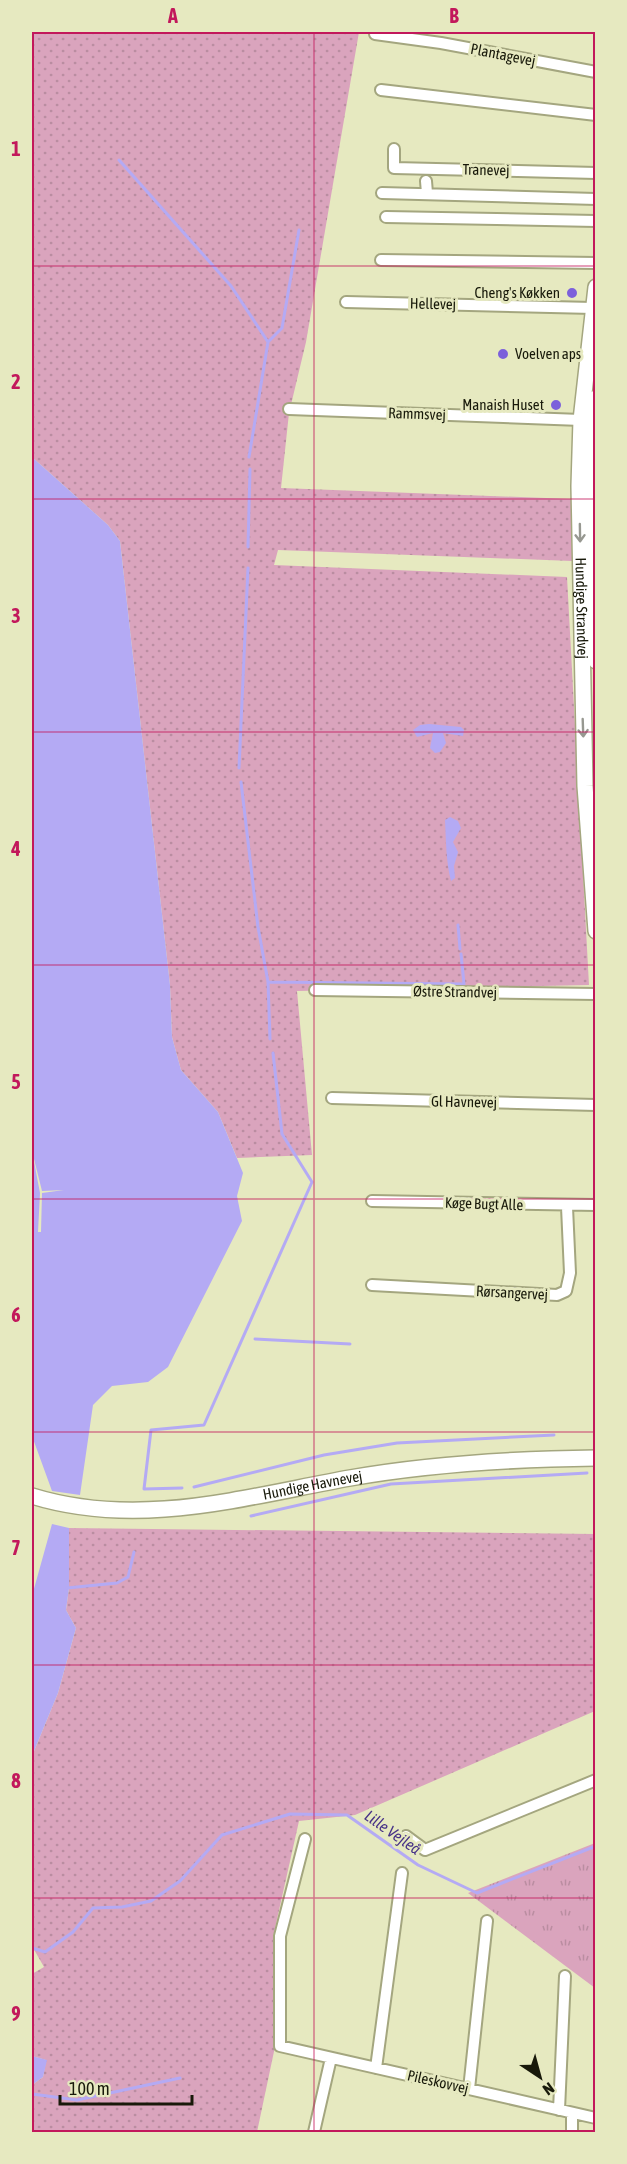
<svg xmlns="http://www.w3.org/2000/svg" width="627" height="2164" viewBox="0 0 627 2164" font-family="'Asap Condensed',sans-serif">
	<defs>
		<pattern id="grass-tufts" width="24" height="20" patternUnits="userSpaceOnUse" patternTransform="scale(1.5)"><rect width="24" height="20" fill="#daa4bd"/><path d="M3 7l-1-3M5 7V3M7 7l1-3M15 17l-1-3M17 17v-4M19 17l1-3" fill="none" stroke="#ba8da1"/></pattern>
		<pattern id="park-dots" width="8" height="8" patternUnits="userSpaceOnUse" patternTransform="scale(1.5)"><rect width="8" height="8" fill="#daa4bd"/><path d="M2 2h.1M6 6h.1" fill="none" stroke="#ba8da1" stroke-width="1.8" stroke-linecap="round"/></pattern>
	</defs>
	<rect width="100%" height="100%" fill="#e6e9c0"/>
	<path fill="url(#grass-tufts)" d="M595,1843V1988L468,1893Z"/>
	<path fill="url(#park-dots)" d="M32,32H359L306,342L289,413L281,488L571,499L572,561L278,550L274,565L567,577L589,985L297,991L312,1155L237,1158L218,1112L181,1070L172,1037L170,985L120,541L108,525L32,457Z
		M69,1528L595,1534V1711L355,1815L299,1821L273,1937L276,2042L257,2132H32V2085L43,2077L46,2060L32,2056V1974L44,1967L32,1946V1756L58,1693L76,1628L66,1610L69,1588Z"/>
	<path fill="#b4aaf4" d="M32,457L108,525L120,541L170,985L172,1037L181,1070L218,1112L243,1173L237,1196L242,1221L168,1367L148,1382L112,1386L93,1405L80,1495L52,1491L32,1436Z
		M429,724L461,727L464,730L463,736L443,733L446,743L440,752L435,753L430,748L433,733L417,737L413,730L420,725Z
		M450,817L458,821L461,828L453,842L458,852L454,866L455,878L451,881C446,862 446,840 445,820Z
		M52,1524L69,1528V1588L66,1610L76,1628L58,1693L32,1756V1596Z
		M32,2056L47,2060L43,2077L32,2085Z"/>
	<path fill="#e6e9c0" d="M32,1151L42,1191L64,1190L42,1193L41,1232H38L40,1193Z"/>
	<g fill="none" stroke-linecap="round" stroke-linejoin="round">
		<path stroke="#b4aaf4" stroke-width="3" d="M119,160L231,286L268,342L249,457
			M268,342L282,328L299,230
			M248,547L250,469
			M239,768L248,568
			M241,782L258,927L268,982L270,1039
			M458,925L460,949
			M268,982L464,984L461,954
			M255,1339L350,1344
			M194,1487L324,1455L397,1443L554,1435
			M182,1488L144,1489L151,1430L204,1425L312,1182L282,1134L273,1053
			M251,1516L391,1484L587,1473
			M67,1588L117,1583L128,1577L134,1552
			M32,1948L45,1952L73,1932L93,1908L122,1907L151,1901L180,1881L222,1835L290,1814L347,1815L418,1865L477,1893L596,1846
			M32,2094L77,2100L180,2078"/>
		<defs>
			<path id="street" d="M375,34L441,43L596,72
				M381,90L596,115
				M394,149V168L596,173
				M426,181L427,193
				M382,193L596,199
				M386,217L596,221
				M381,260L596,263
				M346,302L593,308
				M289,409L581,420
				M315,990L596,994
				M332,1098L596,1105
				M372,1201L596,1205
				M372,1285L557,1295L566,1291L570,1273L567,1207
				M406,1836L425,1850L596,1780
				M305,1839L280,1936V2046L596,2118
				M376,2068L402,1873
				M469,2089L487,1921
				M559,2110L565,1976
				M314,2132L331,2058
				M572,2132V2113"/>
			<g id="secondary">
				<path id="s1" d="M596,287L581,420L579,486L585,786L596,931"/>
				<path d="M596,398L591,459L596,661"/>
				<path id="s2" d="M32,1496C139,1529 244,1497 350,1478C430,1464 514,1459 596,1458"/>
			</g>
		</defs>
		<use href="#street" stroke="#a4a67f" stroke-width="14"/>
		<use href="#secondary" stroke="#a4a67f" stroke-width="18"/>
		<use href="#street" stroke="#fff" stroke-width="10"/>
		<use href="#secondary" stroke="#fff" stroke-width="15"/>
	</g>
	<defs><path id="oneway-shaft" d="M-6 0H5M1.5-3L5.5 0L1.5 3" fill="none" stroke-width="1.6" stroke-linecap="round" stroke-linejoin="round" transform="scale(1.5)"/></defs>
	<g stroke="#979891">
		<use href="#oneway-shaft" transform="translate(580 533) rotate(89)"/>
		<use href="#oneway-shaft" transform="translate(583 728) rotate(88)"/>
	</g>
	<path fill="none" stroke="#c2185b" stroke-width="1.5" stroke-opacity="0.55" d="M314,32V2132M32,266H596M32,499H596M32,732H596M32,965H596M32,1199H596M32,1432H596M32,1665H596M32,1898H596"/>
	<g fill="#7c60db" stroke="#e6e9c0" stroke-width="2">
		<circle cx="572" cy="293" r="6"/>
		<circle cx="503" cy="354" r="6"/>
		<circle cx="556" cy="405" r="6"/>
	</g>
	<g text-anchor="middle" stroke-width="6" stroke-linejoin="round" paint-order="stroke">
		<g font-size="15" fill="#18190a" stroke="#e6e9c0">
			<text transform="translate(503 55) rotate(11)" y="5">Plantagevej</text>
			<text transform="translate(486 170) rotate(1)" y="5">Tranevej</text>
			<text transform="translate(433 304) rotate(1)" y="5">Hellevej</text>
			<text transform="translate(417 414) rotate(2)" y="5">Rammsvej</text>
			<text dy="5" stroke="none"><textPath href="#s1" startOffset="322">Hundige Strandvej</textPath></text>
			<text transform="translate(455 992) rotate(1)" y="5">Østre Strandvej</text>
			<text transform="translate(464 1102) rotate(1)" y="5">Gl Havnevej</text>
			<text transform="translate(484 1204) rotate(2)" y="5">Køge Bugt Alle</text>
			<text transform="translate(512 1293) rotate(3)" y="5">Rørsangervej</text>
			<text dy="5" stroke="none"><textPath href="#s2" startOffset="284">Hundige Havnevej</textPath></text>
			<text transform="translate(438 2082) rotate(13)" y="5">Pileskovvej</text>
		</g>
		<g font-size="15" fill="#18190a" stroke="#e6e9c0" text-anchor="end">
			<text x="560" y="298">Cheng's Køkken</text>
			<text x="515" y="359" text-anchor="start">Voelven aps</text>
			<text x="544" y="410">Manaish Huset</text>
		</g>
		<g font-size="16" font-style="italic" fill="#473287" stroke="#e6e9c0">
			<text transform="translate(393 1832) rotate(35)" y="6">Lille Vejleå</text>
		</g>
	</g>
	<rect width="627" height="2164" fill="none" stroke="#e6e9c0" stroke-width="66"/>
	<g transform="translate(540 2077) rotate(144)" stroke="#e6e9c0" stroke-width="4.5" paint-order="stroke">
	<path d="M0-4.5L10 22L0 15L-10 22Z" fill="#18190a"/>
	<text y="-9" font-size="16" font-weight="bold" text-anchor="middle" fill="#18190a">N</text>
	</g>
	<path d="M60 2095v9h132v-9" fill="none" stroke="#18190a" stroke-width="3"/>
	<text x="69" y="2095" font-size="18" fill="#18190a" stroke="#e6e9c0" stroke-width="4.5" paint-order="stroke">100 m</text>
	<rect x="33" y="33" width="561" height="2098" fill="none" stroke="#c2185b" stroke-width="2"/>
	<g font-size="20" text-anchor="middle" font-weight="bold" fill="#c2185b">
		<text x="173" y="23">A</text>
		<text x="454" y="23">B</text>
		<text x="16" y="156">1</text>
		<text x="16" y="389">2</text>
		<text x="16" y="623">3</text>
		<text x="16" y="856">4</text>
		<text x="16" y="1089">5</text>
		<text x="16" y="1322">6</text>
		<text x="16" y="1555">7</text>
		<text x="16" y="1788">8</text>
		<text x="16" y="2021">9</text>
	</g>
</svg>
